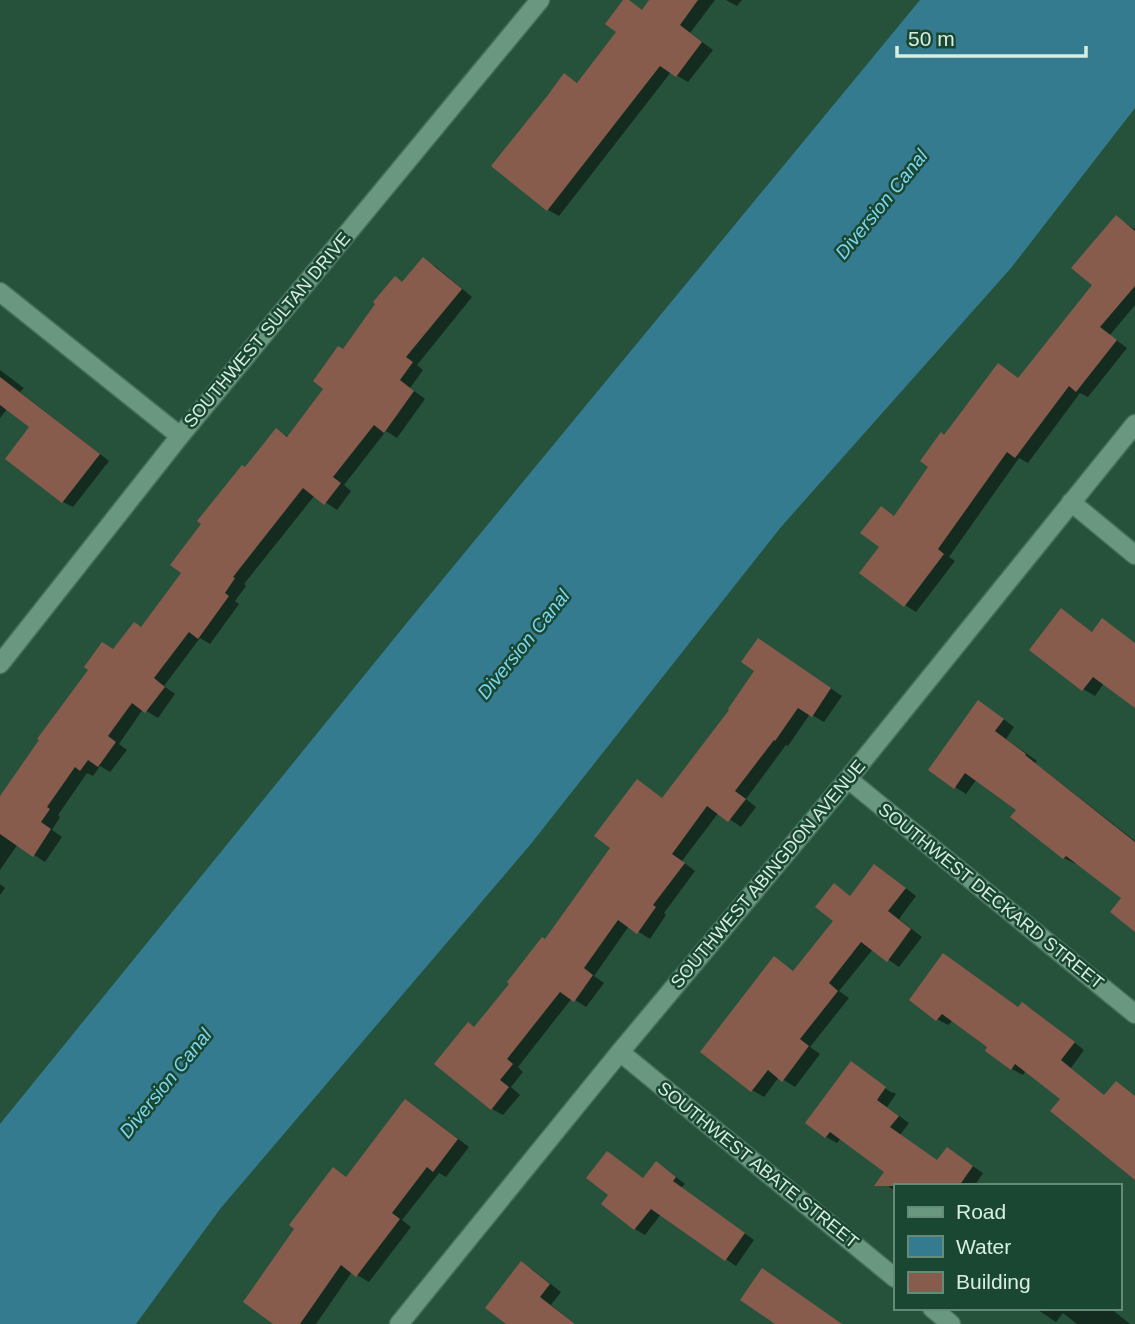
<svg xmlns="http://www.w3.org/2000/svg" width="1135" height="1324" viewBox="0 0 1135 1324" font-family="Helvetica,sans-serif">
	<rect width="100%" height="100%" fill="#26523c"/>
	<path fill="#357b90" d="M920,0H1135V108L1011,268L781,527L530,845L220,1209L136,1324H0V1124L410,619Z"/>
	<path fill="#0007" d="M625,0L643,11L652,0H715L690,33L713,50L688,82L671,72L559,216L548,210L565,75L579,84L619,32Z
		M726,0H742L737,6Z
		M1117,217L1134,229L1135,227V305L1110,335L1127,348L1088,397L1080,393L1028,463L1019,458L949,557L955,561L916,612L905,605L882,547L881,508L896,517L931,467L945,437L1019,379L1094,285Z
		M423,259L435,266L472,297L417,365L423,370L410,388L425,399L397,438L386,431L344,485L351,491L337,510L315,495L244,584L246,586L235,601L239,604L210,644L200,638L164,686L175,694L158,718L143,709L119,744L127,750L110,772L100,766L93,776L87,773L58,815L60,817L52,830L62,837L45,862L18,844L0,870V795L2,796L114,651L142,629L184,573L246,469L276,430L289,437L326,388L344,351Z
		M0,370L24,388L20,392L109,461L73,507L63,502L7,458L32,427L7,409L0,418Z
		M1061,610L1073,617L1093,633L1103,621L1135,643V706L1104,683L1095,696L1083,689Z
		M770,647L842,696L824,722L810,714L788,746L786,745L746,799L756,807L741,827L719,812L682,861L695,871L664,913L666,915L650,939L629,926L594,976L604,983L586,1007L572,998L518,1067L523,1072L511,1087L520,1095L503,1115L492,1109L475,1029L546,941L612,848L638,781L663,799L732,709Z
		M990,709L1014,727L1006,739L1037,761L1035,763L1135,841V929L1123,897L1077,862L1076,864L1064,858L1019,809L977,779L966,794L955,787Z
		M886,873L916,896L899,919L922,937L899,967L873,949L839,991L849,998L810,1047L820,1054L795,1087L779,1077L764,1097L752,1090L703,1052L774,958L794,972L835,920L845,892L851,897Z
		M0,884L5,888L0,895Z
		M943,955L1019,1008L1022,1004L1033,1010L1084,1050L1071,1068L1105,1096L1116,1083L1135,1096V1176L1063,1098L1026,1070L1023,1075L1012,1069L990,1047L953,1020L948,1025L937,1019Z
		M860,1070L892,1093L893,1092L896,1094L887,1107L909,1123L900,1135L938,1162L958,1156L983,1173L975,1185L976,1186H895V1191L880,1180L886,1172L841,1138L837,1143L826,1137Z
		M406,1101L417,1108L469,1147L446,1177L439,1173L402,1220L411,1227L369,1282L352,1272L316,1324H276L297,1229L334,1169L347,1178Z
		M608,1153L644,1179L666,1169L685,1184L681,1188L754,1240L736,1266L661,1214L645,1235L635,1229L603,1204L610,1195Z
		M522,1264L533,1270L561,1292L551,1305L575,1324H510Z
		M1035,1308H1110L1130,1324H1077L1063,1313L1056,1322Z"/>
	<path fill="#875c4d" d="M623,0H629L642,10L649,0H698L680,25L702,42L676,77L660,66L547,211L491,166L548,95L564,73L577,83L616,32L605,24Z
		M1116,215L1135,231V286L1100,327L1117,340L1076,392L1069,386L1015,458L1007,452L938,549L944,554L904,607L859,573L879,547L860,533L881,506L894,516L928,467L920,461L941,432L944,435L998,363L1018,378L1092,285L1071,268Z
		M423,257L462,289L406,357L413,362L400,380L414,391L384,433L374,425L333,477L341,483L324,505L303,488L233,577L235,578L225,593L229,596L198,639L189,632L154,678L165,687L145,713L132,703L108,736L116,742L98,767L88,760L80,771L75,767L47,807L50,809L41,822L51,829L33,857L0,834V796L39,740L37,739L88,670L84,667L102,642L113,649L134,622L141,627L181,573L170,565L201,524L197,521L242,465L245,467L276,428L287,437L323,389L313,381L338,346L343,349L375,304L373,302L395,276L402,282Z
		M0,377L100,454L62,503L5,459L29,427L0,405Z
		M1061,608L1092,632L1102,618L1135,643V708L1093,677L1082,691L1029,650Z
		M758,638L831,688L812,717L798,708L775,741L774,740L735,791L746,799L728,822L707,806L672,854L685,863L653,905L656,907L637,934L618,920L584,968L593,975L574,1002L560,992L507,1059L513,1064L500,1080L509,1087L491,1110L434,1064L468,1022L474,1027L509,984L507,982L542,937L545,939L610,848L594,836L637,779L662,798L729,710L728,709L754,671L741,662Z
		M978,700L1004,719L995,731L1026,754L1025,755L1135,842V932L1110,912L1121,898L1066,856L1063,859L1010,817L1016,810L965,773L954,789L928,770Z
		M874,864L906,888L888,911L911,929L887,962L861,942L829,983L838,991L800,1039L809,1046L782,1082L768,1070L751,1092L700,1052L774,956L793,971L833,921L815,907L834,883L850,896Z
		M943,953L1018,1007L1022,1002L1075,1042L1061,1060L1104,1095L1116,1081L1135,1096V1180L1050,1111L1060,1099L1015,1064L1011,1070L985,1051L987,1047L942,1014L936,1021L909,1000Z
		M851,1061L886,1087L877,1100L899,1116L890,1127L937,1160L947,1147L973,1166L959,1186H874L884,1172L830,1132L825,1138L805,1123Z
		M405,1099L458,1139L433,1172L427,1167L392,1213L400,1219L356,1277L341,1265L300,1324H273L243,1302L294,1229L289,1225L333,1167L346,1177Z
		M607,1151L643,1178L656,1161L676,1177L673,1181L745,1233L725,1261L651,1209L634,1230L601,1204L608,1195L586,1178Z
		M521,1261L550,1284L540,1297L575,1324H506L485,1308Z
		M762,1268L842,1324H775L740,1300Z"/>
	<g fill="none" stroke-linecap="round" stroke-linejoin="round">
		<defs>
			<path id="minor" d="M0,292L180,436
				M1071,502L1135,555
				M0,664L180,436L540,0
				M848,779L1135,1014
				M620,1052L895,1278
				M932,1308L951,1324
				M399,1324L620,1052L848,779L1135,424"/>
		</defs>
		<use href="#minor" stroke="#456e5c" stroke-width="21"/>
		<use href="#minor" stroke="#6a977f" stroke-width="18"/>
	</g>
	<g text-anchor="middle" stroke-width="5" stroke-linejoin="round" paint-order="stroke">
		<g font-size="18" fill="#d7efe1" stroke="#1a4732">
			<text transform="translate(267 330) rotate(-50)" y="6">SOUTHWEST SULTAN DRIVE</text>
			<text transform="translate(768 874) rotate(-50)" y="6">SOUTHWEST ABINGDON AVENUE</text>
			<text transform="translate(991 896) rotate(39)" y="6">SOUTHWEST DECKARD STREET</text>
			<text transform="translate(758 1165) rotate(39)" y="6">SOUTHWEST ABATE STREET</text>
		</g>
		<g font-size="19" font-style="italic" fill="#7dd7f3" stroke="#1a4732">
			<text transform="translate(881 204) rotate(-51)" y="7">Diversion Canal</text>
			<text transform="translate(523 644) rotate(-51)" y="7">Diversion Canal</text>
			<text transform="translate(165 1083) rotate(-51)" y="7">Diversion Canal</text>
		</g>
	</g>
	<rect x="894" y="1184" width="228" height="126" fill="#1a4732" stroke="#668a78" stroke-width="2"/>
	<rect x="908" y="1207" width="35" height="10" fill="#6a977f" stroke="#668a78" stroke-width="2"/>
	<text x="956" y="1219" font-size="21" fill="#d7efe1">Road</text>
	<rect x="908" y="1236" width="35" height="21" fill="#357b90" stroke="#668a78" stroke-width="2"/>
	<text x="956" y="1254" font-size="21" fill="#d7efe1">Water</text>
	<rect x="908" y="1272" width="35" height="21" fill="#875c4d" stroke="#668a78" stroke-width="2"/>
	<text x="956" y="1289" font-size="21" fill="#d7efe1">Building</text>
	<path d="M897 46v10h189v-10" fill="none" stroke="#d7efe1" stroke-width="3.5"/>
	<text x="908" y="46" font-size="21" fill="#d7efe1" stroke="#1a4732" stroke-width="5" paint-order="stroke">50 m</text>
</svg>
